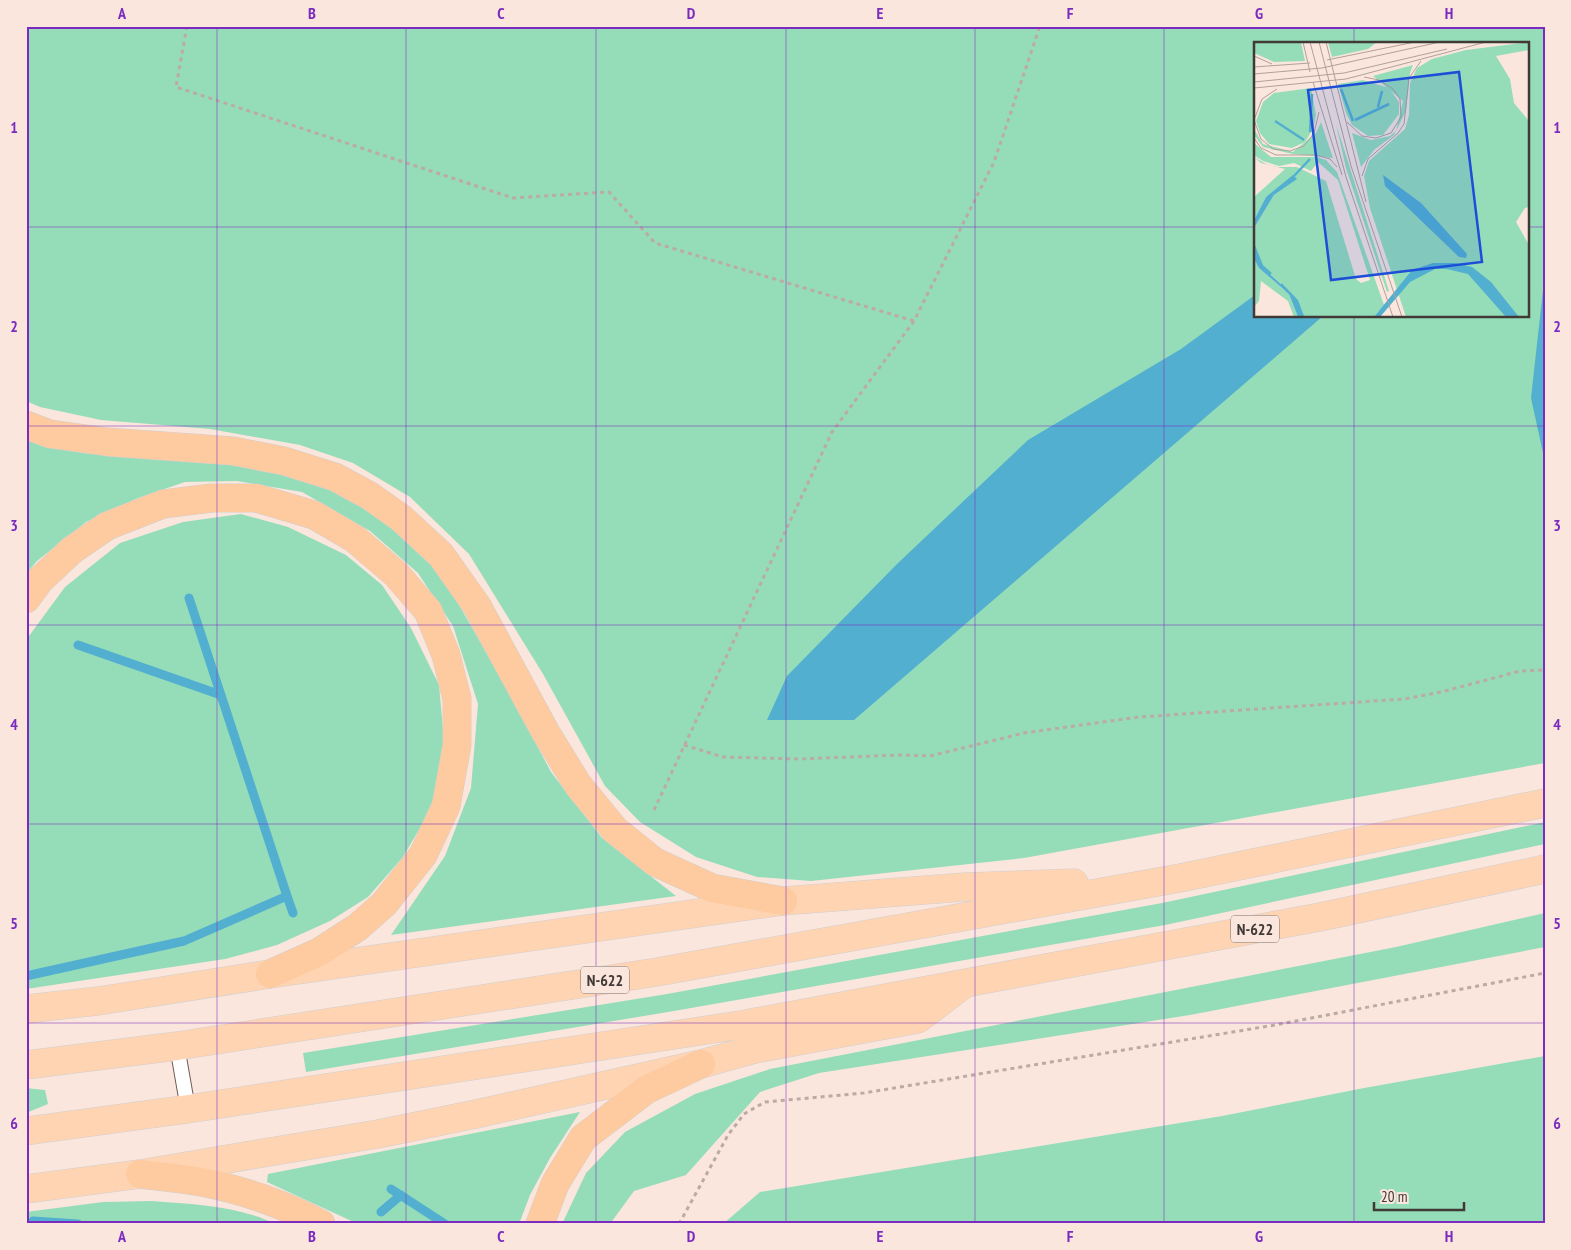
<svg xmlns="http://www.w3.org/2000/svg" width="1571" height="1250" viewBox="0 0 1571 1250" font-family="'PT Sans Narrow',sans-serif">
	<rect width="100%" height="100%" fill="#fae6dd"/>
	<path fill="#95ddb9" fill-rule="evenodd" d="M26,26H1545V763L1024,858L811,881L757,877L696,857L640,822L605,786L543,674L469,554L410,497L353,463L300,445L210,429L101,420L40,407L26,401ZM1255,44H1527V316H1255Z
		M26,437L82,453L264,468L312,481L366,505L419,547L450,589L507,689L551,772L602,838L676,896L391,935L445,856L471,788L478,704L453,626L418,573L370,531L302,492L237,481L185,482L138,498L86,522L37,561L26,574Z
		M241,514L288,527L346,555L382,585L411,628L439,685L445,751L431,809L403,857L368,897L330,921L277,945L225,959L26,989V640L65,587L120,543L183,522Z
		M1545,822V844L1165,925L668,1012L306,1072L303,1053L667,994L1162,903Z
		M1545,913V947L1190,1015L819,1073L760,1092L686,1175L634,1191L610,1224H562L586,1173L625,1132L695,1094L770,1069L1396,947Z
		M1545,1056V1224H723L760,1192L1222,1116L1364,1088Z
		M26,1088L45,1090L48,1104L26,1113Z
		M580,1112L550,1158L530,1195L519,1224H358L267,1182L268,1174Z
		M152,1201C194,1204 238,1206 276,1224H26V1212L103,1202Z"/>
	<path fill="#52afd0" d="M1545,272V462L1531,398Z
		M1255,295V316H1323L854,720H767L787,676L896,565L1028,440L1181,349Z"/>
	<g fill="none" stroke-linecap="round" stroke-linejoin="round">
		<path stroke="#52afd0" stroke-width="9" d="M189,598L287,896
			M78,645L221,695
			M26,976L184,941L287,896L293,913
			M391,1189L445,1224
			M381,1212L401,1195
			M33,1221L78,1224"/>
		<defs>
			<path id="service" d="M177,1046L188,1109"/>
			<path id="trunk" d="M26,1009L98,1001L270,974L783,901L964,887L1074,883
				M26,1065L177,1046L657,972L1180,878L1545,803
				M26,1131L188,1109L740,1025L1320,917L1545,869
				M26,1189L140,1174L257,1154L378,1134L476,1114L701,1064L755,1049L918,1019L959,988"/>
			<path id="motorway" d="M26,425L50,434L108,442L233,451L284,461L335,477L370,496L401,518L441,555L477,606L546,733L578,785L615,830L655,862L712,888L783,901
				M26,599L40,580L72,550L107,526L163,504L212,498H256L314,515L355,539L396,574L428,611L446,655L457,699V745L446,806L423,855L384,904L358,927L319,952L270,974
				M140,1174C160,1177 181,1178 201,1182C240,1189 286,1205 321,1224
				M540,1224L555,1184L583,1138L646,1090L701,1064"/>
		</defs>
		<use href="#service" stroke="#6f5e57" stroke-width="16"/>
		<use href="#trunk" stroke="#d1cfcf" stroke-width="29"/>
		<use href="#motorway" stroke="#d1cfcf" stroke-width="29"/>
		<path stroke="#bbaba4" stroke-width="3" stroke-dasharray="4 4" stroke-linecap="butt" d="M187,26L176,87L513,198L609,192L655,243L914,321
			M684,745L723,757L799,759L900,755L930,756L1024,733L1139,717L1404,699L1441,692L1520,671L1545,670
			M654,810L832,432L914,321L994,162L1040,26
			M679,1224L728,1135L744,1114L765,1102L864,1093L1275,1025L1545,973"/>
		<use href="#service" stroke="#fff" stroke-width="14"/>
		<use href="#trunk" stroke="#fed4b3" stroke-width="28"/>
		<use href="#motorway" stroke="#fecaa0" stroke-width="28"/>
	</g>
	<path fill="none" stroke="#7b2cbf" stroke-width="1" stroke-opacity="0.55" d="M217,26V1224M406,26V1224M596,26V1224M786,26V1224M975,26V1224M1164,26V1224M1354,26V44M26,227H1255M1527,227H1545M1354,316V1224M26,426H1545M26,625H1545M26,824H1545M26,1023H1545"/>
	<g text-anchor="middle" stroke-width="4" stroke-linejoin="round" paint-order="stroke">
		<g fill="#fae6dd" stroke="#786d68" stroke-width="1">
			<rect x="1231" y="915.5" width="48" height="27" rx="4"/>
			<rect x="581" y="966.5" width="48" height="27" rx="4"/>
		</g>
		<g font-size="16" font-weight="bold" fill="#413936">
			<text x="1255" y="935">N-622</text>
			<text x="605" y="986">N-622</text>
		</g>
	</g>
	<g transform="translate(1254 42)">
		<rect width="275" height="275" fill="#fae6dd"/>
		<path d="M0,0H47L51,19L20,20L0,11ZM74,0H123L114,7L78,15ZM275,0V8L242,14L256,37L260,61L275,79V165L271,166L262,180L275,203V275H152L116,166L110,134L115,119L151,87L155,73L156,41L163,26L178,17L212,8ZM159,23L156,31L152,69L140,93L120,108L107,125L98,91L117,98L136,94L142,89L149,59L119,34ZM109,38L135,46L145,60V72L129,93L114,94L98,83L92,71L84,42ZM57,46L62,73L59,87L51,100L38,106L15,102L6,91L2,79L9,60L20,51ZM67,80L79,116L39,112L9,105L0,93V87L9,102L39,110L62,91ZM82,82L135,249L133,250L92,126ZM0,101L17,115H63L72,118L83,130L130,263L120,275H49L42,256L9,226L1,212L0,186L20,153L42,137L12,155L0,178V155L31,127L7,121L0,115L12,122L22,125H43L72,139L102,237L107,241L116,238L84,138L64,120L57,129L40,121L25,124L9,119L0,113ZM0,217L5,226L35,252L44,275H40L34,259L7,239L5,259L0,265Z" fill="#95ddb9"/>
		<path d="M39,133L43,137L20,153L0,186V178L12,155ZM129,133L167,161L213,212L212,216L205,215L131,144ZM0,208L9,226L42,256L49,275H44L35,252L5,226L0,217ZM179,221H201L218,225L237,240L265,275H252L214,232L193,227H181L156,240L126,275H120L158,228Z" fill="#52afd0"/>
		<path fill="none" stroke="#52afd0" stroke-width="2.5" d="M87,47L99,79M124,65L128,49M101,78L135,62M21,79L50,98M56,90L58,52M39,135L56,117M0,204L8,224L17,232M27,242L43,259L49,275"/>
		<path fill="none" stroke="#b0a19a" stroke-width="1" d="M49,0L56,30M56,0L92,135L139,275M65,0L97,124L148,275M72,0L112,160M0,14L18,22M73,18L161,0M0,25L56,21M0,32L68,26L186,0M0,40L90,31L193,7M59,40L88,133M0,46L92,37L232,0M23,47L8,57L0,78L7,97L19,107L36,109L50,104L60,91L65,70M93,80L108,94L122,96L137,91L147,75L146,57L139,47L125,38L110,35M0,96L7,106L22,113H62L76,117L83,125M108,134L114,117L144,91L150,82L155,36L167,19"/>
		<path fill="#1d4ed8" fill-opacity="0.15" stroke="#1d4ed8" stroke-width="2.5" d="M205,30L228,220L77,238L54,48Z"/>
		<rect width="275" height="275" fill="none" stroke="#413936" stroke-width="2.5"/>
	</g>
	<rect width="1571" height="1250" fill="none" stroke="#fae6dd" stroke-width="55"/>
	<path d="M1374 1202v8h90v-8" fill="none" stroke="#413936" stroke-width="2.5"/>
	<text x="1381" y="1202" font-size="15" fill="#413936" stroke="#fae6dd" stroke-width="4" paint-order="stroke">20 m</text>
	<rect x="28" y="28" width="1516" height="1194" fill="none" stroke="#7b2cbf" stroke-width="2"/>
	<g font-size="16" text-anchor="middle" font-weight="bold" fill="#7b2cbf">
		<text x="122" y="19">A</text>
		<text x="312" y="19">B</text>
		<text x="501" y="19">C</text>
		<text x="691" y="19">D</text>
		<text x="880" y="19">E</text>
		<text x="1070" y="19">F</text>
		<text x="1259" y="19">G</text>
		<text x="1449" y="19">H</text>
		<text x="14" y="133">1</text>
		<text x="1557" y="133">1</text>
		<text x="14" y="332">2</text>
		<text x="1557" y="332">2</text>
		<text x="14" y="531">3</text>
		<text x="1557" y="531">3</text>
		<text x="14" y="730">4</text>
		<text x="1557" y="730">4</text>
		<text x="14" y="929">5</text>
		<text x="1557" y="929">5</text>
		<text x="14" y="1129">6</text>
		<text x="1557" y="1129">6</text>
		<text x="122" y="1242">A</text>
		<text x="312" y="1242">B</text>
		<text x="501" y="1242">C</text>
		<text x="691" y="1242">D</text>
		<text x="880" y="1242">E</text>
		<text x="1070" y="1242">F</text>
		<text x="1259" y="1242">G</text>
		<text x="1449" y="1242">H</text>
	</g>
</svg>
